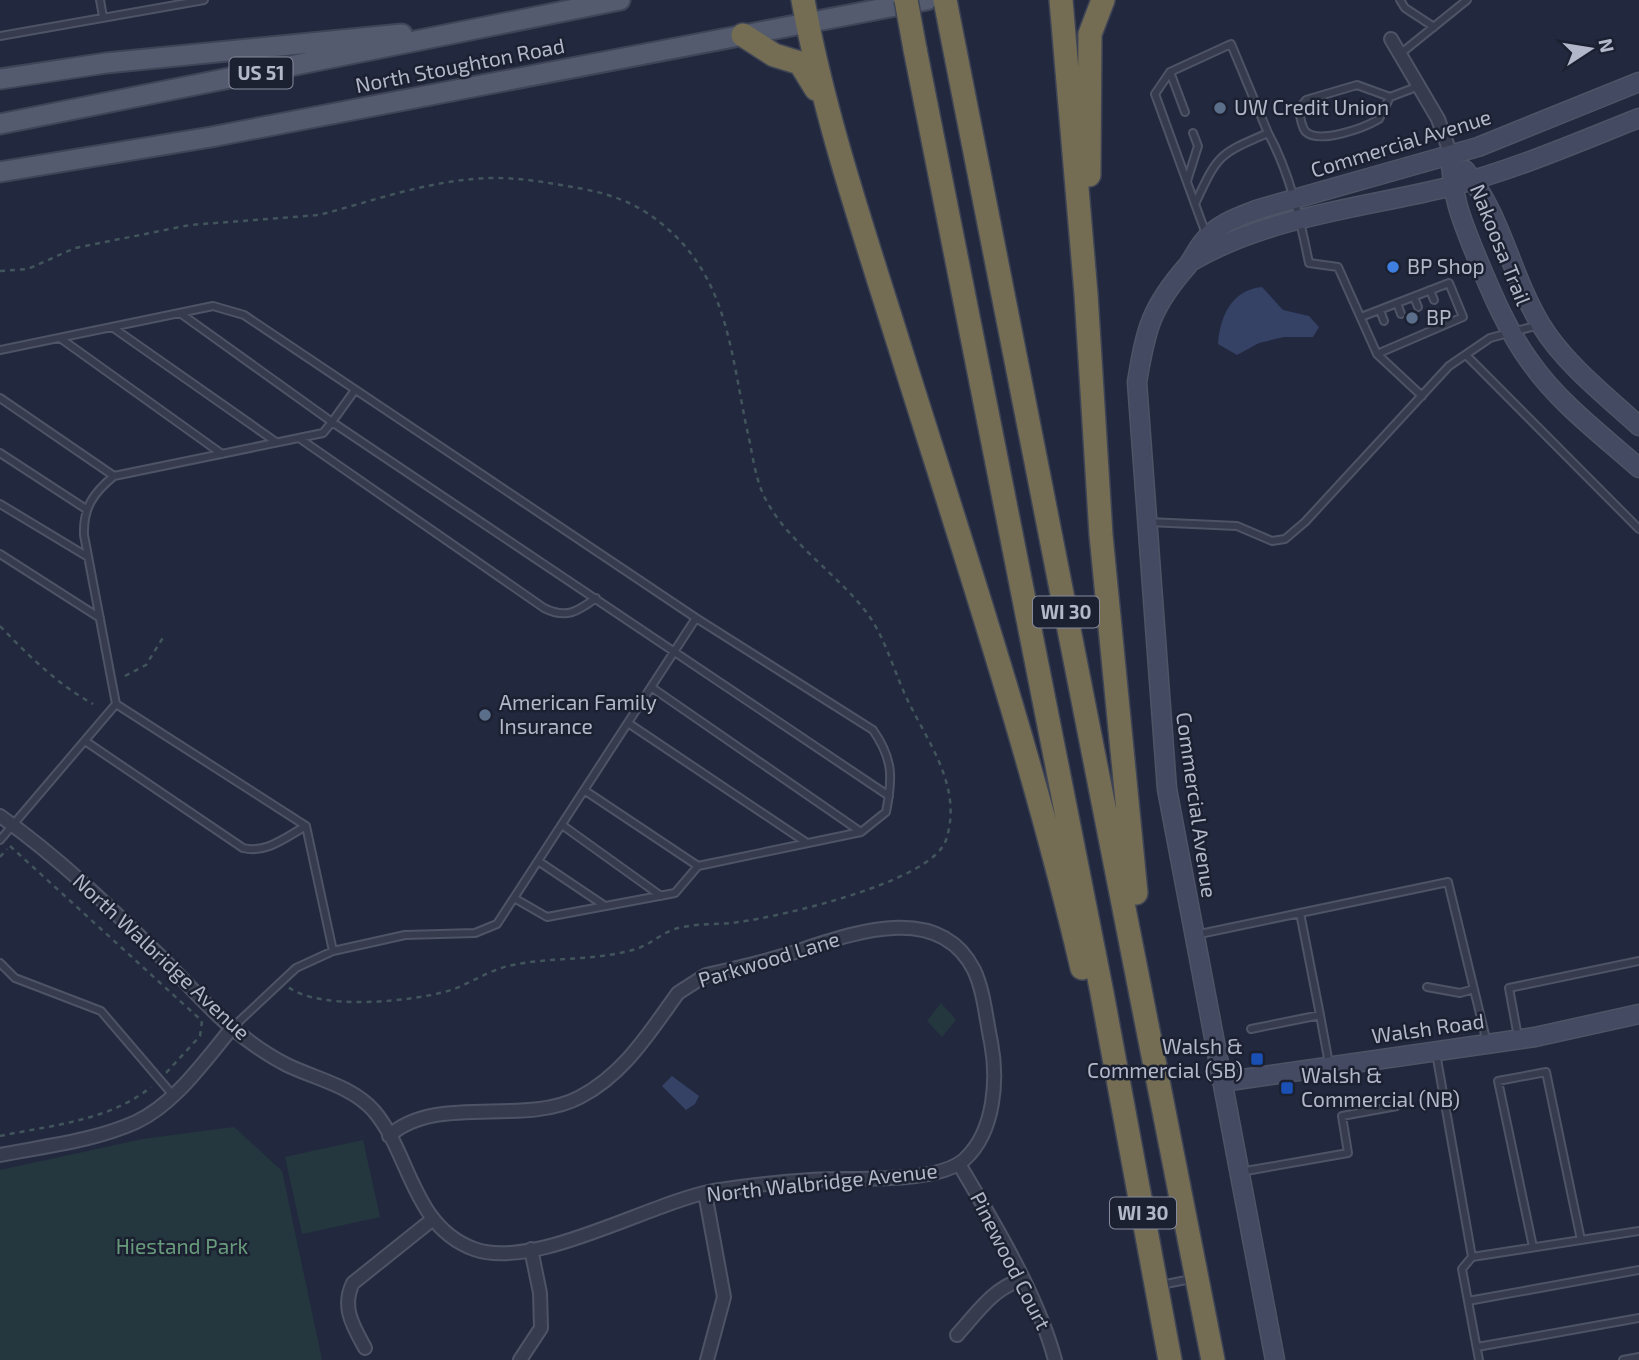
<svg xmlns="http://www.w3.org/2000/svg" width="1639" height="1360" viewBox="0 0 1639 1360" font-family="'Exo 2',sans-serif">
	<rect width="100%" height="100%" fill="#22293e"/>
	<path fill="#24373f" d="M941,1003L956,1020L942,1037L927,1021Z
		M234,1127L282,1171L322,1360H0V1170L143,1139Z
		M363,1140L380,1217L302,1234L285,1157Z"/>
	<path fill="#354165" d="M1262,287L1283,310L1309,316L1319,327L1313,337H1284L1259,343L1237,355L1218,344C1220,317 1231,290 1262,287Z
		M672,1076L699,1096L695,1104L686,1110L662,1086Z"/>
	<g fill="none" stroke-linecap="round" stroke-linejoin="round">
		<defs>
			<path id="lane" d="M100,0L103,17
				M1400,0L1405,8L1434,27
				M0,36L204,0
				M1400,54L1467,0
				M1170,72L1185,112
				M1390,97L1379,119C1364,128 1318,145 1305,131C1301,125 1300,117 1299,109L1306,100L1357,85L1390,97L1419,86
				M1187,181L1198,146L1193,133
				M1195,204L1155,94L1170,72L1231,44L1268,133
				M1206,234L1195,204C1218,154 1219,154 1268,133C1290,173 1300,219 1309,263L1338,267L1377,354L1422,396
				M1430,290L1434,300
				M1414,297L1418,307
				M1397,303L1401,314
				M1380,310L1384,321
				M180,313L332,422L355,390
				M1361,317L1449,283L1463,317L1377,354
				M112,327L276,442
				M60,338L222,454
				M0,350L213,306L244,315L696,618
				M1466,355L1639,529
				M0,398L114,476
				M299,438L544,608C566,619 577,612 596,598
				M0,453L86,509
				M0,504L88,557
				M1148,522L1237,526L1272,541L1285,539L1305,522L1449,366L1490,338L1539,325
				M0,554L100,618
				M651,687L861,832
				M628,723L807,843
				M85,741L243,848C266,854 286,837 306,826
				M584,790L698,866
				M562,825L661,896
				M0,840L116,704
				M538,861L605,906
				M1300,913L1448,882L1487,1043
				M1195,935L1300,913L1320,1015
				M333,951L306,826L116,704L84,535C83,508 93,493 114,476L323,433L332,422L889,796
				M0,963L15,978L101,1011L172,1094
				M1427,987L1460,993L1474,989
				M232,1028L296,968L333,951L405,935L475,933L497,924L696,618L873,730C893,759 893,777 886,812L861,832L698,866L675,893L547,917L514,898
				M1251,1029L1320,1015L1329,1064
				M1518,1037L1509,988L1639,961
				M1436,1053L1472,1257
				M1240,1172L1348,1153L1342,1116L1397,1106
				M1533,1247L1498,1081L1546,1072L1581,1240
				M1161,1285L1191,1279
				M1468,1301L1639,1270
				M1477,1347L1639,1318
				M1479,1360L1462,1269L1472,1257L1639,1231
				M1623,1360L1639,1357"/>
			<path id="street" d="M1391,39L1438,119L1451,155
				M0,816C58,857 111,908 162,958C185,981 207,1007 232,1028C248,1041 269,1056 287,1065C316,1079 352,1086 374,1111C411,1155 412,1226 474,1249C534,1271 649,1203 713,1191C745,1186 779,1182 811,1180C849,1177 937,1185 965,1159C995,1131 998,1079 991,1042C986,1019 984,991 974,970C937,897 843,937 786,955C760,963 733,969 706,975L678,993C649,1033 624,1074 580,1097C524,1127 436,1093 389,1136
				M0,1155C45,1146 94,1141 136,1122C175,1104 205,1060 232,1028
				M959,1164C993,1221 1038,1296 1055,1360
				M705,1193L724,1297L707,1360
				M957,1335C977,1313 992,1289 1021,1280
				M365,1348C353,1326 341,1307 353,1283L433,1219
				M520,1360L541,1328L540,1293L531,1249"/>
			<path id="secondary" d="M1451,155C1451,196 1462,221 1477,258C1492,294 1508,332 1531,363C1560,404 1602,435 1639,468
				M1465,170C1502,216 1511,276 1541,325C1565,364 1606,396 1639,426
				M1192,261C1269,216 1363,208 1448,187C1514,170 1576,143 1639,118
				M1222,1082L1535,1037L1639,1014
				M1275,1360L1167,789L1137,382C1146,328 1151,307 1188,265C1193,258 1197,249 1203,242C1216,224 1238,217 1259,209L1478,147L1639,82"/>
			<path id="primary" d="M0,79L106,63L402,34
				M0,124L620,0
				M0,172L211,137L927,0"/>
			<path id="highway" d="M803,0C825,120 865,235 901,351C965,555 1033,759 1082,968
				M945,0L1213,1360
				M1061,0L1086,294L1101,535L1136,893
				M743,35L774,55L800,63L816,89
				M915,49L1102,993L1170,1360
				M1089,175L1090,34L1103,0"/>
		</defs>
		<use href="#lane" stroke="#4e5466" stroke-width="10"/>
		<use href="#street" stroke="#4e5466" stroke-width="16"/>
		<use href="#secondary" stroke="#4e5466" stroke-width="21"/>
		<use href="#primary" stroke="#3f4557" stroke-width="23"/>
		<use href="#highway" stroke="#3e4455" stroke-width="26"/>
		<path stroke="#42545c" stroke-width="2.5" stroke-dasharray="5 5" stroke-linecap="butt" d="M0,271L28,269L75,248L190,225L319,215C369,202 422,183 474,179C503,176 532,180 561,185C591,190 618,195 644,211C731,267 729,352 750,443C753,459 756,478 763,494C785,541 836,572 867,613C886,639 894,672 908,701C929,744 963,788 946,840C932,882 782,916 739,922C719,925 698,923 678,928C663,932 652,943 639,948C597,962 550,956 508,966C488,971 471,983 451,990C412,1002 321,1011 288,987
			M0,626C28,655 57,684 93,704
			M125,676L146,665L164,636
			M10,846L202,1021L200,1036L166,1073
			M0,857L7,849
			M0,1136C52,1125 109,1121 151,1087"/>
		<use href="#lane" stroke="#363c4e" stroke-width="6"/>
		<use href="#street" stroke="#363c4e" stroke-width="12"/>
		<use href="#secondary" stroke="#444a61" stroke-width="18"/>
		<use href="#primary" stroke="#545b6e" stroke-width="19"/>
		<use href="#highway" stroke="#746d53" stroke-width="23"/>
		<defs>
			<path id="highway-bridge" d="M906,0L915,49"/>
		</defs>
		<use href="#highway-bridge" stroke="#3e4455" stroke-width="26" stroke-linecap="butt"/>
		<use href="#highway-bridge" stroke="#746d53" stroke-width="23"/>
	</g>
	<g fill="#5c6f8a" stroke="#1c2132" stroke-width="2.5">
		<circle cx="1220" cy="108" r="7"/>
		<circle cx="1412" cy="318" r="7"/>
		<circle cx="485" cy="715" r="7"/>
	</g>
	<circle fill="#3f7fe0" stroke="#1c2132" stroke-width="2.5" cx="1393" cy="267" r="7"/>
	<g fill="#1a4fb4" stroke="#1c2132" stroke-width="2.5">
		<rect x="1250" y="1052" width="14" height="14" rx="3.5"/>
		<rect x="1280" y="1081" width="14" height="14" rx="3.5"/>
	</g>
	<g text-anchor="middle" stroke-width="5" stroke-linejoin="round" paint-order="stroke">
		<g fill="#1c2132" stroke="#858a9c" stroke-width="2">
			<rect x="229.5" y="57.5" width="63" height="31" rx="5"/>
			<rect x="1033" y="596.5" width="66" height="31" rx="5"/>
			<rect x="1110" y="1197.5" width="66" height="31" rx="5"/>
		</g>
		<g font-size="19" font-weight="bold" fill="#b2b7c9">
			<text x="261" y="80">US 51</text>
			<text x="1066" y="619">WI 30</text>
			<text x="1143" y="1220">WI 30</text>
		</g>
		<g font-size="21" fill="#b2b7c9" stroke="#1c2132">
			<text transform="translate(460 66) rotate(-11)" y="7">North Stoughton Road</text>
			<text transform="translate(1401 144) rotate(-17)" y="7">Commercial Avenue</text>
			<text transform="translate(1500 245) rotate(68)" y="7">Nakoosa Trail</text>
			<text transform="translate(1196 805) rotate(82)" y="7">Commercial Avenue</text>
			<text transform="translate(161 957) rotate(43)" y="7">North Walbridge Avenue</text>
			<text transform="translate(769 960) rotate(-17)" y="7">Parkwood Lane</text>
			<text transform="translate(1428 1029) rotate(-8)" y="7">Walsh Road</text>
			<text transform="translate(822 1183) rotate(-6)" y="7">North Walbridge Avenue</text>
			<text transform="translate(1010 1261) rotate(63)" y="7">Pinewood Court</text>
		</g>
		<g font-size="21" fill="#b2b7c9" stroke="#1c2132" text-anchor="start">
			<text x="1234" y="115">UW Credit Union</text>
			<text x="1407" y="274">BP Shop</text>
			<text x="1426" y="325">BP</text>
			<text x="499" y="710">American Family<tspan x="499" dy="24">Insurance</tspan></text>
			<text x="1243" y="1054" text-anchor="end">Walsh &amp;<tspan x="1243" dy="24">Commercial (SB)</tspan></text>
			<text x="1301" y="1083">Walsh &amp;<tspan x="1301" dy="24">Commercial (NB)</tspan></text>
		</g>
		<g font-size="21" fill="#689b7c" stroke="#1c2132">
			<text x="182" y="1254">Hiestand Park</text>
		</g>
	</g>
	<g transform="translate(1590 49) rotate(78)" stroke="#1c2132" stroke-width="5" paint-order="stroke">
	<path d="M0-5L12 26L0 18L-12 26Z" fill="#b2b7c9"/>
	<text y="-10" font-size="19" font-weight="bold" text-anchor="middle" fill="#b2b7c9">N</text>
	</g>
</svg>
